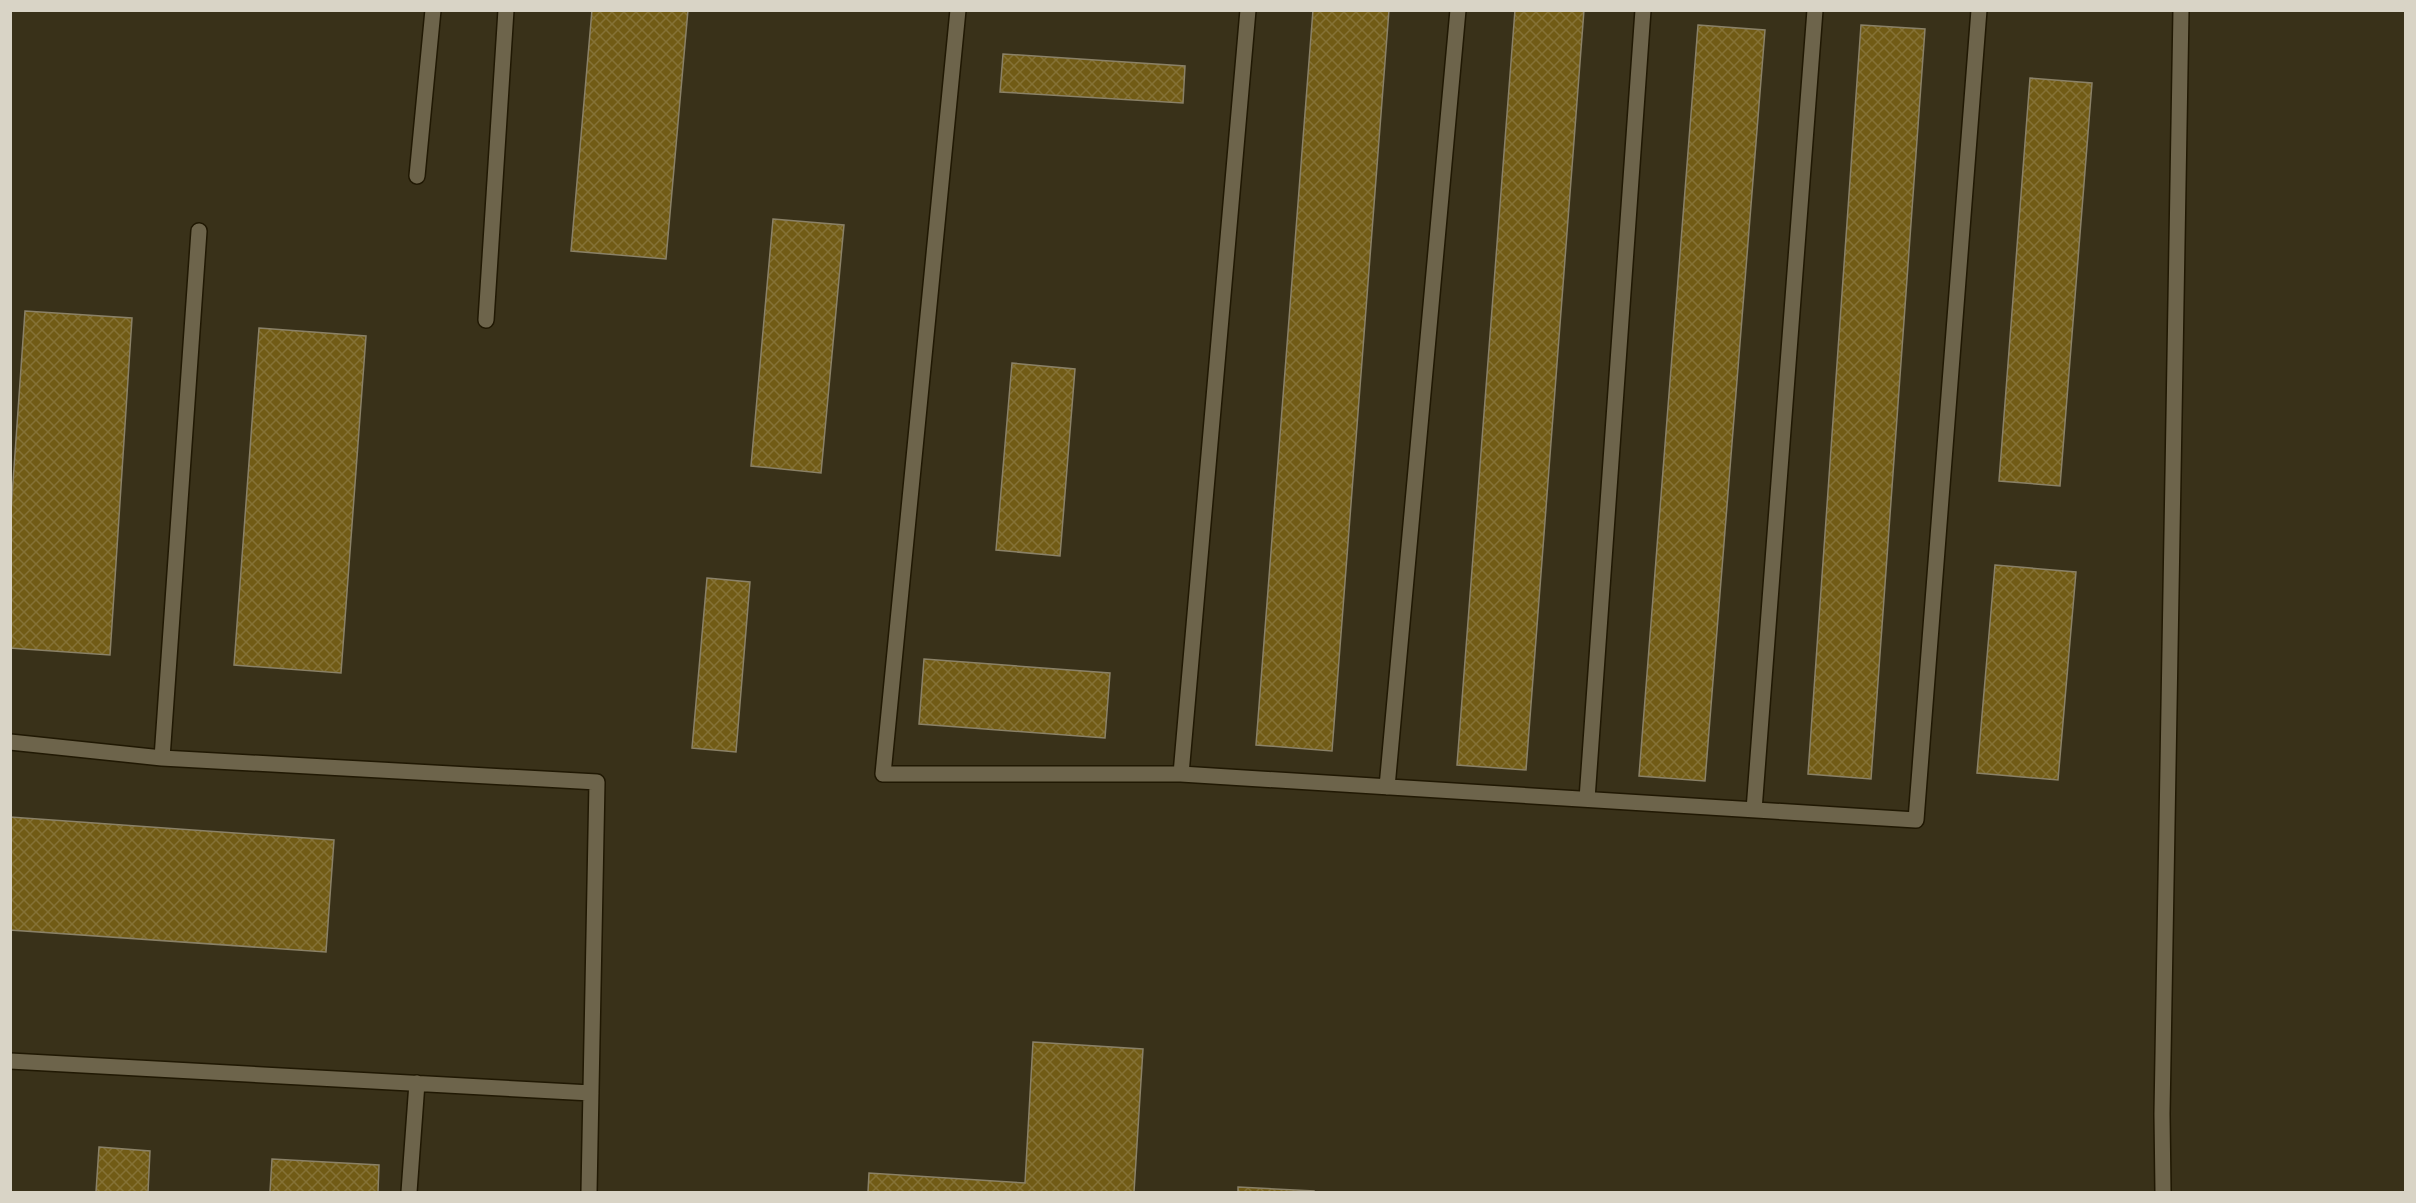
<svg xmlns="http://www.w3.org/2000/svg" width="2416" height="1203" viewBox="0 0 2416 1203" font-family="Roboto,sans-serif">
	<defs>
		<pattern id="building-cross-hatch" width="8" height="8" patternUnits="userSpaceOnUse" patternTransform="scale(1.5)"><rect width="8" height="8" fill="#715b15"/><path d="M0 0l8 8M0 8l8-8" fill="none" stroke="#857236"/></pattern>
	</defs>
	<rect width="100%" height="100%" fill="#393119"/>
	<path fill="url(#building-cross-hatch)" stroke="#8a8167" stroke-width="1.5" d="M592,10H688L666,259L571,251Z
		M1313,10H1389L1332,751L1256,745Z
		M1515,10H1584L1526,770L1457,765Z
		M1698,25L1765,30L1705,781L1639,776Z
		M1861,25L1925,29L1871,779L1808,774Z
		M1003,54L1185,66L1183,103L1000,92Z
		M2030,78L2092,83L2060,486L1999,481Z
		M773,219L844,225L821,473L751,466Z
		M25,311L132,318L110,655L10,648V525Z
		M259,328L366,336L341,673L234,665Z
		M1012,363L1075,369L1060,556L996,550Z
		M1995,565L2076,572L2058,780L1977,773Z
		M707,578L750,582L736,752L692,748Z
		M924,659L1110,673L1105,738L919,724Z
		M10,817L334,840L326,952L10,930Z
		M1033,1042L1143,1049L1134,1192H868L869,1173L1025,1183Z
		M99,1147L150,1151L148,1192H96Z
		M272,1159L379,1165L378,1192H270Z
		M1238,1187L1314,1191V1192H1238Z"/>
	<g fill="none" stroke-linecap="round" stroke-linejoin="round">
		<defs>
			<path id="lane" d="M958,10L883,774H1181L1916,820L1979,10
				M417,176L433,10
				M486,320L506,10
				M10,742L162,758L597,782L589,1192
				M162,758L199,231
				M1181,774L1248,10
				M1387,787L1458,10
				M1587,799L1643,10
				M1754,810L1815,10
				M10,1061L591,1093
				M409,1192L417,1083"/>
			<path id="street" d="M2163,1192L2162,1114L2181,10"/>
		</defs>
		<use href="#lane" stroke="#201803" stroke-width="18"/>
		<use href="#street" stroke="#201803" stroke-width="18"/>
		<use href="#lane" stroke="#6d644b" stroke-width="15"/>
		<use href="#street" stroke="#6d644b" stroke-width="15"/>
	</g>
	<rect width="2416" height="1203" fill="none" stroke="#d9d4c6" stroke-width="24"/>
</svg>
